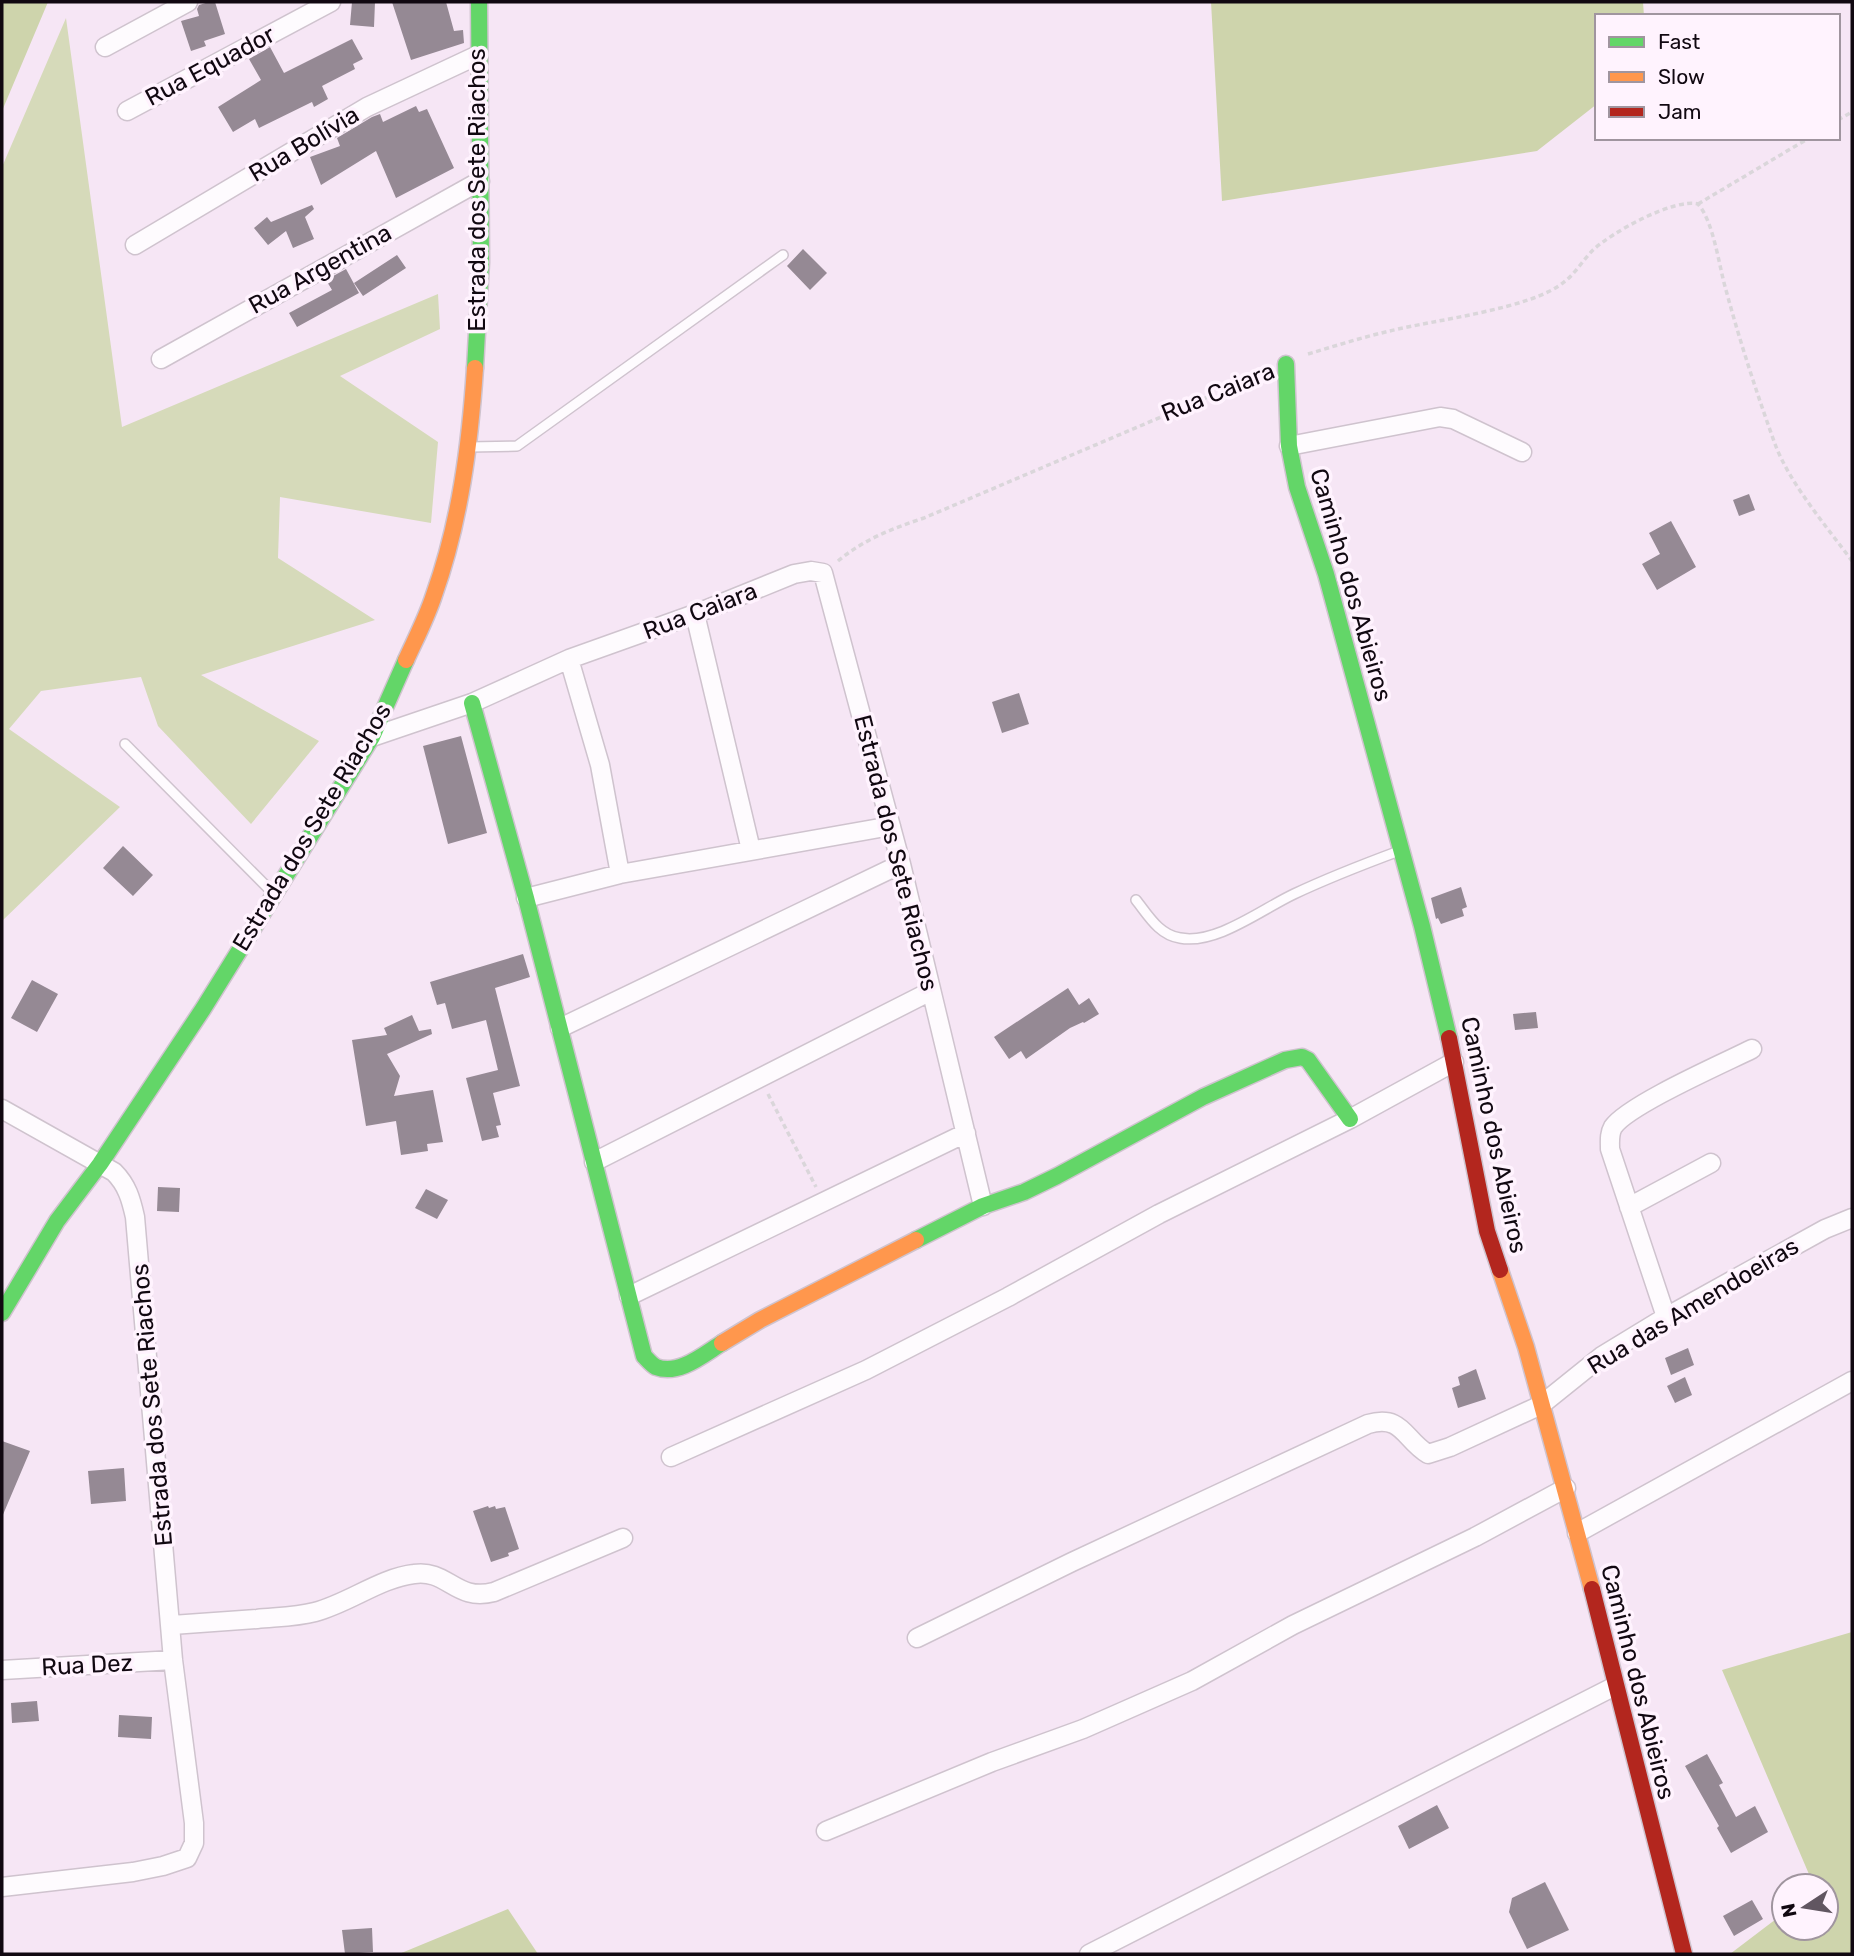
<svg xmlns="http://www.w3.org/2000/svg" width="1854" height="1956" viewBox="0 0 1854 1956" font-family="Rubik,sans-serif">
	<rect width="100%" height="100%" fill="#f6e6f5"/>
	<path fill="#d6daba" d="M66,18L122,427L438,294L440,329L340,376L438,442L431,523L280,497L278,558L375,620L201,675L319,741L251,824L158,726L141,677L41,691L9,729L120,807L2,921V167Z"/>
	<path fill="#ced4ac" d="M2,2H48L2,111Z
		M1211,2H1643L1644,16H1597V104L1537,151L1222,201Z
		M1852,1632V1954H1730L1784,1913V1928H1826V1886H1814L1722,1670Z
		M508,1909L538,1954H399Z"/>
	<path fill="#958994" d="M209,2H215L225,34L204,41L206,46L191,51L181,21L199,16L197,9L199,5Z
		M352,2H375L374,27L350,25Z
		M392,2H446L454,31L463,30L464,43L411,60Z
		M352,39L363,59L353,64L355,69L322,86L328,99L314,107L312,102L259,128L255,119L233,132L218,107L261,80L249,59L270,47L284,73Z
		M416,106L419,112L427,109L454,168L396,198L376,151L321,185L310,157L340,146L337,138L372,117L380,114L383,122Z
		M312,205L314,209L305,217L314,239L293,248L286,231L268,245L254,228L267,217L271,222Z
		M803,249L827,273L810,290L787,266Z
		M397,255L406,268L363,296L354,283Z
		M346,269L359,293L297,327L289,313L332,290L326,280Z
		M1749,494L1755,510L1739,516L1733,500Z
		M1671,521L1696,567L1657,590L1642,564L1660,554L1649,533Z
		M1019,693L1029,724L1002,733L992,702Z
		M461,736L487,833L448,844L423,746Z
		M123,846L153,875L133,896L103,868Z
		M1461,887L1467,907L1462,909L1464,916L1441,924L1438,918L1436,919L1431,898Z
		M523,954L530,977L495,988L520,1086L493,1093L501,1125L496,1126L499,1137L482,1141L466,1078L498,1070L486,1020L452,1029L445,1003L437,1005L430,982Z
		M32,980L58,994L37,1032L11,1018Z
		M1068,988L1079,1005L1089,998L1099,1014L1084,1023L1083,1022L1070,1028L1026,1059L1021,1051L1009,1059L994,1037Z
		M1536,1012L1538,1028L1515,1030L1513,1014Z
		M412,1015L419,1031L431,1029L432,1034L387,1054L400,1076L394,1096L433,1090L443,1142L427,1144L428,1151L401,1155L396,1121L366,1126L352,1040L387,1035L384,1028Z
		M158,1187L180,1188L179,1212L157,1211Z
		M426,1189L448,1200L437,1219L415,1208Z
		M1688,1348L1694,1365L1671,1375L1665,1358Z
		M1476,1369L1486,1399L1458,1408L1452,1388L1460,1385L1458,1377Z
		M1685,1377L1692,1395L1675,1403L1667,1386Z
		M2,1441L30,1451L2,1517Z
		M124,1468L126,1501L91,1504L88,1471Z
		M488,1506L489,1508L495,1506L496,1509L505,1507L519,1549L508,1553L509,1556L491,1562L473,1511Z
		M37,1701L39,1721L12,1723L11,1703Z
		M119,1715L152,1717L151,1739L118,1737Z
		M1707,1754L1723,1783L1719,1785L1736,1817L1755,1806L1768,1832L1731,1853L1717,1828L1719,1826L1685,1766Z
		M1437,1805L1449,1828L1409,1849L1398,1826Z
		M1545,1882L1569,1930L1527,1949L1509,1912L1512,1898Z
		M1752,1900L1763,1919L1734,1936L1723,1916Z
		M372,1928L373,1952L345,1954L342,1930Z"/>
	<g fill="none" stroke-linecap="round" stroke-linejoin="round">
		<defs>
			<path id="lane" d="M469,447L517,446L783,255
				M125,744L272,892
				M1136,900C1148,915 1159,935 1180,938C1216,945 1262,909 1294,894C1328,878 1364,864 1399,851"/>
			<path id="street" d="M105,47L188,2
				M127,111L331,2
				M135,245L367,107L478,55
				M161,359L480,181
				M1289,446L1440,417L1453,419L1522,452
				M695,614L751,850
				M569,659L600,765L620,874
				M372,737L472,703L569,659L695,614L794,574L811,571L823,573L901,864L983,1206
				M526,898L620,874L891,826
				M560,1028L901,864
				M2,1109L114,1172C127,1185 131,1199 135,1217L173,1660L194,1823V1843L187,1858L163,1866L133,1872L2,1887
				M594,1162L931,991
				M1629,1207L1711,1163
				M629,1296L966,1133
				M1666,1317L1610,1149C1610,1141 1609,1134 1613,1127C1628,1105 1724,1063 1752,1049
				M671,1457L866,1370L1008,1297L1159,1214L1350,1119L1454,1062
				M1577,1533L1852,1381
				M172,1625C200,1623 228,1621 257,1619C276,1617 296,1617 315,1612C349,1603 380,1578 414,1574C448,1569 455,1602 494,1592L623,1538
				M917,1638L1072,1562L1368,1424C1403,1414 1404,1440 1428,1454L1450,1447L1541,1405L1602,1356L1666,1317L1825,1229L1852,1218
				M2,1670L173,1660
				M826,1831L992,1762L1083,1729L1192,1681L1293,1625L1475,1537L1566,1488
				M1089,1954L1615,1686"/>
			<path id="fast" d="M1286,364L1289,446L1297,487L1326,574L1422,926L1449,1038
				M475,368L481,262L479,2
				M472,703L526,898L644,1356C647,1359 652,1365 656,1367C679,1376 704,1354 722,1343
				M916,1240L983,1206L1024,1192L1057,1176L1203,1097L1285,1060L1302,1057L1308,1060L1350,1119
				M2,1313L57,1221L100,1164L203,1009L372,737L406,660"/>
			<path id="slow" d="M406,660C416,638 427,617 434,595C460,522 470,445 475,368
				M1500,1270L1526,1347L1592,1589
				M722,1343L760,1320L916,1240"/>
			<path id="jam" d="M1449,1038L1487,1231L1500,1270
				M1592,1589L1684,1954"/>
		</defs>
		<use href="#lane" stroke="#cfc3ce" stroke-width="12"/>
		<use href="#street" stroke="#cfc3ce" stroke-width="21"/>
		<use href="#fast" stroke="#cfc3ce" stroke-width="19"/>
		<use href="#slow" stroke="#cfc3ce" stroke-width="19"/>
		<use href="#jam" stroke="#cfc3ce" stroke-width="19"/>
		<path stroke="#dad6da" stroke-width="3.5" stroke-dasharray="5 3.5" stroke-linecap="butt" d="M1838,120L1852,112
			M1698,204L1809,138
			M1308,354C1335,346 1363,337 1390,331C1433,320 1532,309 1564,282C1575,274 1583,260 1593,250C1611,233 1673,198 1698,204C1714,222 1719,267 1726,290C1740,342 1757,394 1775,444C1790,484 1827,527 1852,561
			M838,561C863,540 893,528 924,518L1262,374
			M768,1094L816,1187"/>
		<use href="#lane" stroke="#fefbfe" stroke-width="9"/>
		<use href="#street" stroke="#fefbfe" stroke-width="18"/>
		<use href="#fast" stroke="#63d668" stroke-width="16"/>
		<use href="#slow" stroke="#ff974d" stroke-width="16"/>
		<use href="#jam" stroke="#b3261e" stroke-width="16"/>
	</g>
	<g text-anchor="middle" stroke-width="7" stroke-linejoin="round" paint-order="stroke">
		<g font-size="24" fill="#110811" stroke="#fff3fe">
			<text transform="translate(210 66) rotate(-28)" y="8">Rua Equador</text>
			<text transform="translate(304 144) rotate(-31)" y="8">Rua Bolívia</text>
			<text transform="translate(477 190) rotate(-90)" y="8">Estrada dos Sete Riachos</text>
			<text transform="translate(320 269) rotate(-29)" y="8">Rua Argentina</text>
			<text transform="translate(1218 392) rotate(-22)" y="8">Rua Caiara</text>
			<text transform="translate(1351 585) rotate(74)" y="8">Caminho dos Abieiros</text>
			<text transform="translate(700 611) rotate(-21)" y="8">Rua Caiara</text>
			<text transform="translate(312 827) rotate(-59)" y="8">Estrada dos Sete Riachos</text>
			<text transform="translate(896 853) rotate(76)" y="8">Estrada dos Sete Riachos</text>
			<text transform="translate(1494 1135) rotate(78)" y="8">Caminho dos Abieiros</text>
			<text transform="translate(1693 1306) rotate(-31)" y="8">Rua das Amendoeiras</text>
			<text transform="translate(152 1405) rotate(-95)" y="8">Estrada dos Sete Riachos</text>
			<text transform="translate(87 1665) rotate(-3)" y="8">Rua Dez</text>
			<text transform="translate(1638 1682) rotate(76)" y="8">Caminho dos Abieiros</text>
		</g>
	</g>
	<rect width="1854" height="1956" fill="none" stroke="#110811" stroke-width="7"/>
	<rect x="1595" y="14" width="245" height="126" fill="#fff3fe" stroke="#a0959f" stroke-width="2"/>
	<rect x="1609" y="37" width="35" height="10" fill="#63d668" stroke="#a0959f" stroke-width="2"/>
	<text x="1658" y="49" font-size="21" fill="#110811">Fast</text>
	<rect x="1609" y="72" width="35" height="10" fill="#ff974d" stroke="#a0959f" stroke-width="2"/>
	<text x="1658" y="84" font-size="21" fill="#110811">Slow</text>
	<rect x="1609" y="107" width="35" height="10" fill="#b3261e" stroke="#a0959f" stroke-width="2"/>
	<text x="1658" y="119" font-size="21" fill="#110811">Jam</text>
	<g transform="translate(1805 1907) rotate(258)"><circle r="33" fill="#fff3fe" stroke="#a0959f" stroke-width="2"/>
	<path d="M0-5L12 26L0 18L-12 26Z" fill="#615661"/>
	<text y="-10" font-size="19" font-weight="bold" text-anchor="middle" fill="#110811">N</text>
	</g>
</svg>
